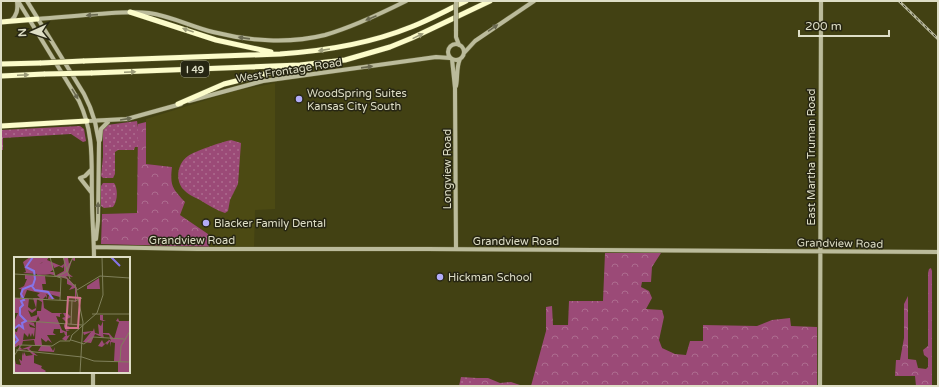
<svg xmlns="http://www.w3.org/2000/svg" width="939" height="387" viewBox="0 0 939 387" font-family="'Varela Round',sans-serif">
	<defs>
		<pattern id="grass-dots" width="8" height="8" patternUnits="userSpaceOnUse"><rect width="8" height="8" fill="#9b4a77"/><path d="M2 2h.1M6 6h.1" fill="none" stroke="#ad6c8f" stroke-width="1.8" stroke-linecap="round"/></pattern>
		<pattern id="forest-crowns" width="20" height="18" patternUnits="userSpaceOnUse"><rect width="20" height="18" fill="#9b4a77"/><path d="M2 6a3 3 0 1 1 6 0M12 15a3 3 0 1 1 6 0" fill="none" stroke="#ad6c8f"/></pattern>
	</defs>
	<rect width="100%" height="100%" fill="#424113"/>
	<path fill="#4c4a13" d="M275,83V209L255,210L254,248L209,247L208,234L179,215L185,202L173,189L171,179L172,167L146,164V119L235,91Z
		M138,124L137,213L102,214L103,130Z"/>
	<path fill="url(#grass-dots)" d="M137,121L139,134L138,147H135L134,150H118L115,152V174L113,178H103L101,176L103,157V129L107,125Z
		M80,126L84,129L86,141L83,142L71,134L3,138V150H1V130Z
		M231,140L241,143L238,184L230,200L228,211L225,213C216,210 208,205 200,200C194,197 187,194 182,188C175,178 178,163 188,156C195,151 222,142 231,140Z
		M103,183H114C118,188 118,201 113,207L104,208L101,206V186Z
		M461,377L477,378V386H459Z"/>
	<path fill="url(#forest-crowns)" d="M146,122V164L172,167C170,186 172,188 185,202L180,215L208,234L209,247L101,244L102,214L137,213L138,124Z
		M605,253H661L652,267L651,282H642L641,287L649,291L652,298L646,309L662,310L664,317L659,340L662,348L675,354L686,355L690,341H703V325L757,326L772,320L790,318L791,326L817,327V386H531L546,331V307L552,306L553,325H568L569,301H603Z
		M931,268L932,271V386H916L915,376H895L896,360H900L904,338V304L908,296V359L916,360L918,368L926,369L928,367V358L924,355L923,350L928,346V273L929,269Z
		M477,378H488L500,383L511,382L523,386H477Z"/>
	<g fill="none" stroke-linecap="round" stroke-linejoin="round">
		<defs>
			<path id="secondary" d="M18,1L79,101C95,135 91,163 92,200C92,219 94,239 94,258
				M27,1L84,94L90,107L95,122L99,142L98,221L96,239
				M37,19C57,17 77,16 98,14C115,13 132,11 149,13C171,16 192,27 213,32C248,41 289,44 325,35C353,27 380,14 406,1
				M11,21C17,15 18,10 17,1
				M456,31V37L459,45
				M448 52a8 8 0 1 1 16 0a8 8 0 1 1-16 0Z
				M464,53L475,41L534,1
				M452,59L455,88L456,249
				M456,86C458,77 456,68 460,59
				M189,101L263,81L436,57L450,58
				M87,121L127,119L181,104
				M100,140L101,129L108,122
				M91,192L80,178L85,176L91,170
				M94,247L197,249H426L938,252
				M93,386V372
				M820,386L821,1"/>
			<path id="highway" d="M130,12L216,40L271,52
				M1,22L37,19
				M83,61L280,54C324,51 369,44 411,27C429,20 447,10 466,1
				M1,64L41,63
				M91,73L300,65L345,60L390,47L412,38L490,1
				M1,76L45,74
				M178,104L224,84L289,68
				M1,126L87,121"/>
		</defs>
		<use href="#secondary" stroke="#5e5d33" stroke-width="5"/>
		<use href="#highway" stroke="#5e5d33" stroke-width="6"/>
		<use href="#secondary" stroke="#bbbb9b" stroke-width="4"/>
		<use href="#highway" stroke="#fcfcca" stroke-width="5"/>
		<defs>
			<path id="rail" d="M899,1L938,39"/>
		</defs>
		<use href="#rail" stroke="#baba9d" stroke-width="2.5"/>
		<use href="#rail" stroke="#272613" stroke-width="1" stroke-dasharray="3" stroke-linecap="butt"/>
		<defs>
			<path id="secondary-bridge" d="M456,31V1"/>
			<path id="highway-bridge" d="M41,63L83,61
				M45,74L91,73"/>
		</defs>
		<use href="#secondary-bridge" stroke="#5e5d33" stroke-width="5" stroke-linecap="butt"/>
		<use href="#highway-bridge" stroke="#5e5d33" stroke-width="6" stroke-linecap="butt"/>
		<use href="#secondary-bridge" stroke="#bbbb9b" stroke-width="4"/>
		<use href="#highway-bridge" stroke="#fcfcca" stroke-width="5"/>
	</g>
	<defs><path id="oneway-solid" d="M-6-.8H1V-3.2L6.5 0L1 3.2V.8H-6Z"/></defs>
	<g fill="#6a6950">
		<use href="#oneway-solid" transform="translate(92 15) rotate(176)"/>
		<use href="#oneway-solid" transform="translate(371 18) rotate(157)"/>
		<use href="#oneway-solid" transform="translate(493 28) rotate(-34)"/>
		<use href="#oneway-solid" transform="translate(244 38) rotate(-172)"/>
		<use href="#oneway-solid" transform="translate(367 67) rotate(-8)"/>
		<use href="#oneway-solid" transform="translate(75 94) rotate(59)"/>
		<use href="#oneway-solid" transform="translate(126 119) rotate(-9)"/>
		<use href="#oneway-solid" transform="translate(98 208) rotate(-89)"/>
	</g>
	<g fill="#9c9c78">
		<use href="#oneway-solid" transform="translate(188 30) rotate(-161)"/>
		<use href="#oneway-solid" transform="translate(418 36) rotate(-26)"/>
		<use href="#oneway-solid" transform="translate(324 50) rotate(171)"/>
		<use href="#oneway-solid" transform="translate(130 72) rotate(-2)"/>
		<use href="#oneway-solid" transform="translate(23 75) rotate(-2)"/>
	</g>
	<g fill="#b3adf9" stroke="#272613" stroke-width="1.5">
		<circle cx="299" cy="99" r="4"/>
		<circle cx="206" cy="223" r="4"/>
		<circle cx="440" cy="277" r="4"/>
	</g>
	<g text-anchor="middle" stroke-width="3" stroke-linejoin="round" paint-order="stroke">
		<rect fill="#272613" stroke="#a7a790" stroke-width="1" x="181" y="61" width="28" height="16" rx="3"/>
		<g font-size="10" font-weight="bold" fill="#dedec6">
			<text x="195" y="73">I 49</text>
		</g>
		<g font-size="11" fill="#dedec6" stroke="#272613">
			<text transform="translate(289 70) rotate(-9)" y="4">West Frontage Road</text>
			<text transform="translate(811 157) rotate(-90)" y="4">East Martha Truman Road</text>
			<text transform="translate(447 169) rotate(-90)" y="4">Longview Road</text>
			<text x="192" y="244">Grandview Road</text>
			<text x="516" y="245">Grandview Road</text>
			<text transform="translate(840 243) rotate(1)" y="4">Grandview Road</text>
		</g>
		<g font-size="11" fill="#dedec6" stroke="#272613" text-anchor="start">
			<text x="307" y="97">WoodSpring Suites<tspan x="307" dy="13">Kansas City South</tspan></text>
			<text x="214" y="227">Blacker Family Dental</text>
			<text x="448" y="281">Hickman School</text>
		</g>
	</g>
	<g transform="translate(14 257)">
		<rect width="116" height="116" fill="#424113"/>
		<path d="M30,0H35L33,3L47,9L50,7L49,0L50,6V0H58L54,1L55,7L60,0H61V4L58,3L54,16L59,20L52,19L63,31L62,45L59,44H61V31L55,33L58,29L53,27V22L36,17L23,18L24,10L21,7L28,6ZM39,8L40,11L45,9L49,11L50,8V14L41,19L40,15H36L39,13Z" fill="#9b4a77" fill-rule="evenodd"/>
		<path d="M16,0H30L32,3L24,8L30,14L25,13V16L37,18L24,17V14V17L9,16L12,15L9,5ZM11,18L31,19L32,27H28L29,33L47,35L46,40L35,37L41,42H34L35,38L32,37L33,39V42L32,39L29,42L30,51L38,56H53L57,60L53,62L54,67L48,61L51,60L49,56L46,57V60L42,59L48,73L53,75L50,70V67L56,70H51V71H56L52,72L56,73L53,74V79L56,78L52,84L48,82L52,78H48H51L50,75L48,76H46V72H40L39,76L42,78H33L38,86L34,83L32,85L27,81L28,88L36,89L39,94L41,90L40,95L24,94L27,89L21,88L20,83L9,84L8,88L5,89L8,92L19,88L15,92L24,99L20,98V106L28,109L27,111L32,114L30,116L0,115V99L2,107L7,108L5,102L8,104V95L9,99L10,95L12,99L19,98L13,92L5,93V88L0,91V74L3,75L4,70L0,73V65L4,56H1L0,41H6L7,32H4L10,29L13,22H11ZM13,33L26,36L23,38L26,41H19L22,51L18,53L14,50L15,42L10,41ZM23,42L28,45L27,54H23V58L17,60L14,53L18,56L22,53ZM24,59L26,63L22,65L21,82L9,83L10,76L14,80L15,76L17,80L18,76L20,80L21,71L16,70L15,67L21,70L20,66H16L22,65L18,64H22ZM85,21L86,32H73V29ZM86,58H89V63H92L89,64V76H95L100,82L105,65L102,64L104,61L105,64H116V116H104V104H100L101,86L97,85V90L96,84L93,88L92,86L88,90L84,89L88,83L90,87L95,83L94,82L97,84L95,78L89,77L90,81L81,77L77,86L69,85L77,75L70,78L69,75L79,74L80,71L81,76L85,77L84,67L87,69L89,64L86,63Z" fill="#9b4a77" fill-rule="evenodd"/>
		<path fill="none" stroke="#8574e8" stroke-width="2" d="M97,0L106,9M17,28L21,33L34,35L39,42M0,72L5,68L9,71L8,66L12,64L6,58V51L9,48L7,44L10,43L7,37L9,32L19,28L21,22L20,14L12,10L19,0M0,77L4,83L0,87"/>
		<path fill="none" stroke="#80805b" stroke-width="1" d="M36,0L41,19L47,21L46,43M49,0L56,22M0,17L51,20L62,30M44,19L52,15L59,0M61,27L69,65L66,116M63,33L86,19L116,21M0,41L61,44L68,41M78,57H116M13,64L68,68M57,67L58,43M57,83L70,87L79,80L110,82M2,93L68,100M0,99L7,88L38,89L46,84H56L58,78L83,56L89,38L88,0M68,100L80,104L116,105M106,105L107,89L116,74"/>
		<path fill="#cf718b" fill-opacity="0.15" stroke="#cf718b" stroke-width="2" d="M54,40L66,41L64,71H52Z"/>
		<rect width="116" height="116" fill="none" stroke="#dedec6" stroke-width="2"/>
	</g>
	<rect width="939" height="387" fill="none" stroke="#dedec6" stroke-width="4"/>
	<g transform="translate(32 32) rotate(267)" stroke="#272613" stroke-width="3" paint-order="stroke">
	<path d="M0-3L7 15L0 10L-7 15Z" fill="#dedec6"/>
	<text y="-6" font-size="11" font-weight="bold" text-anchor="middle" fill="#dedec6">N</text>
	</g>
	<path d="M799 30v6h90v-6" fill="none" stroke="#dedec6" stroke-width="2"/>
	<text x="805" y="30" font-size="12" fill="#dedec6" stroke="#272613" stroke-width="3" paint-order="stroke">200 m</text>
</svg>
